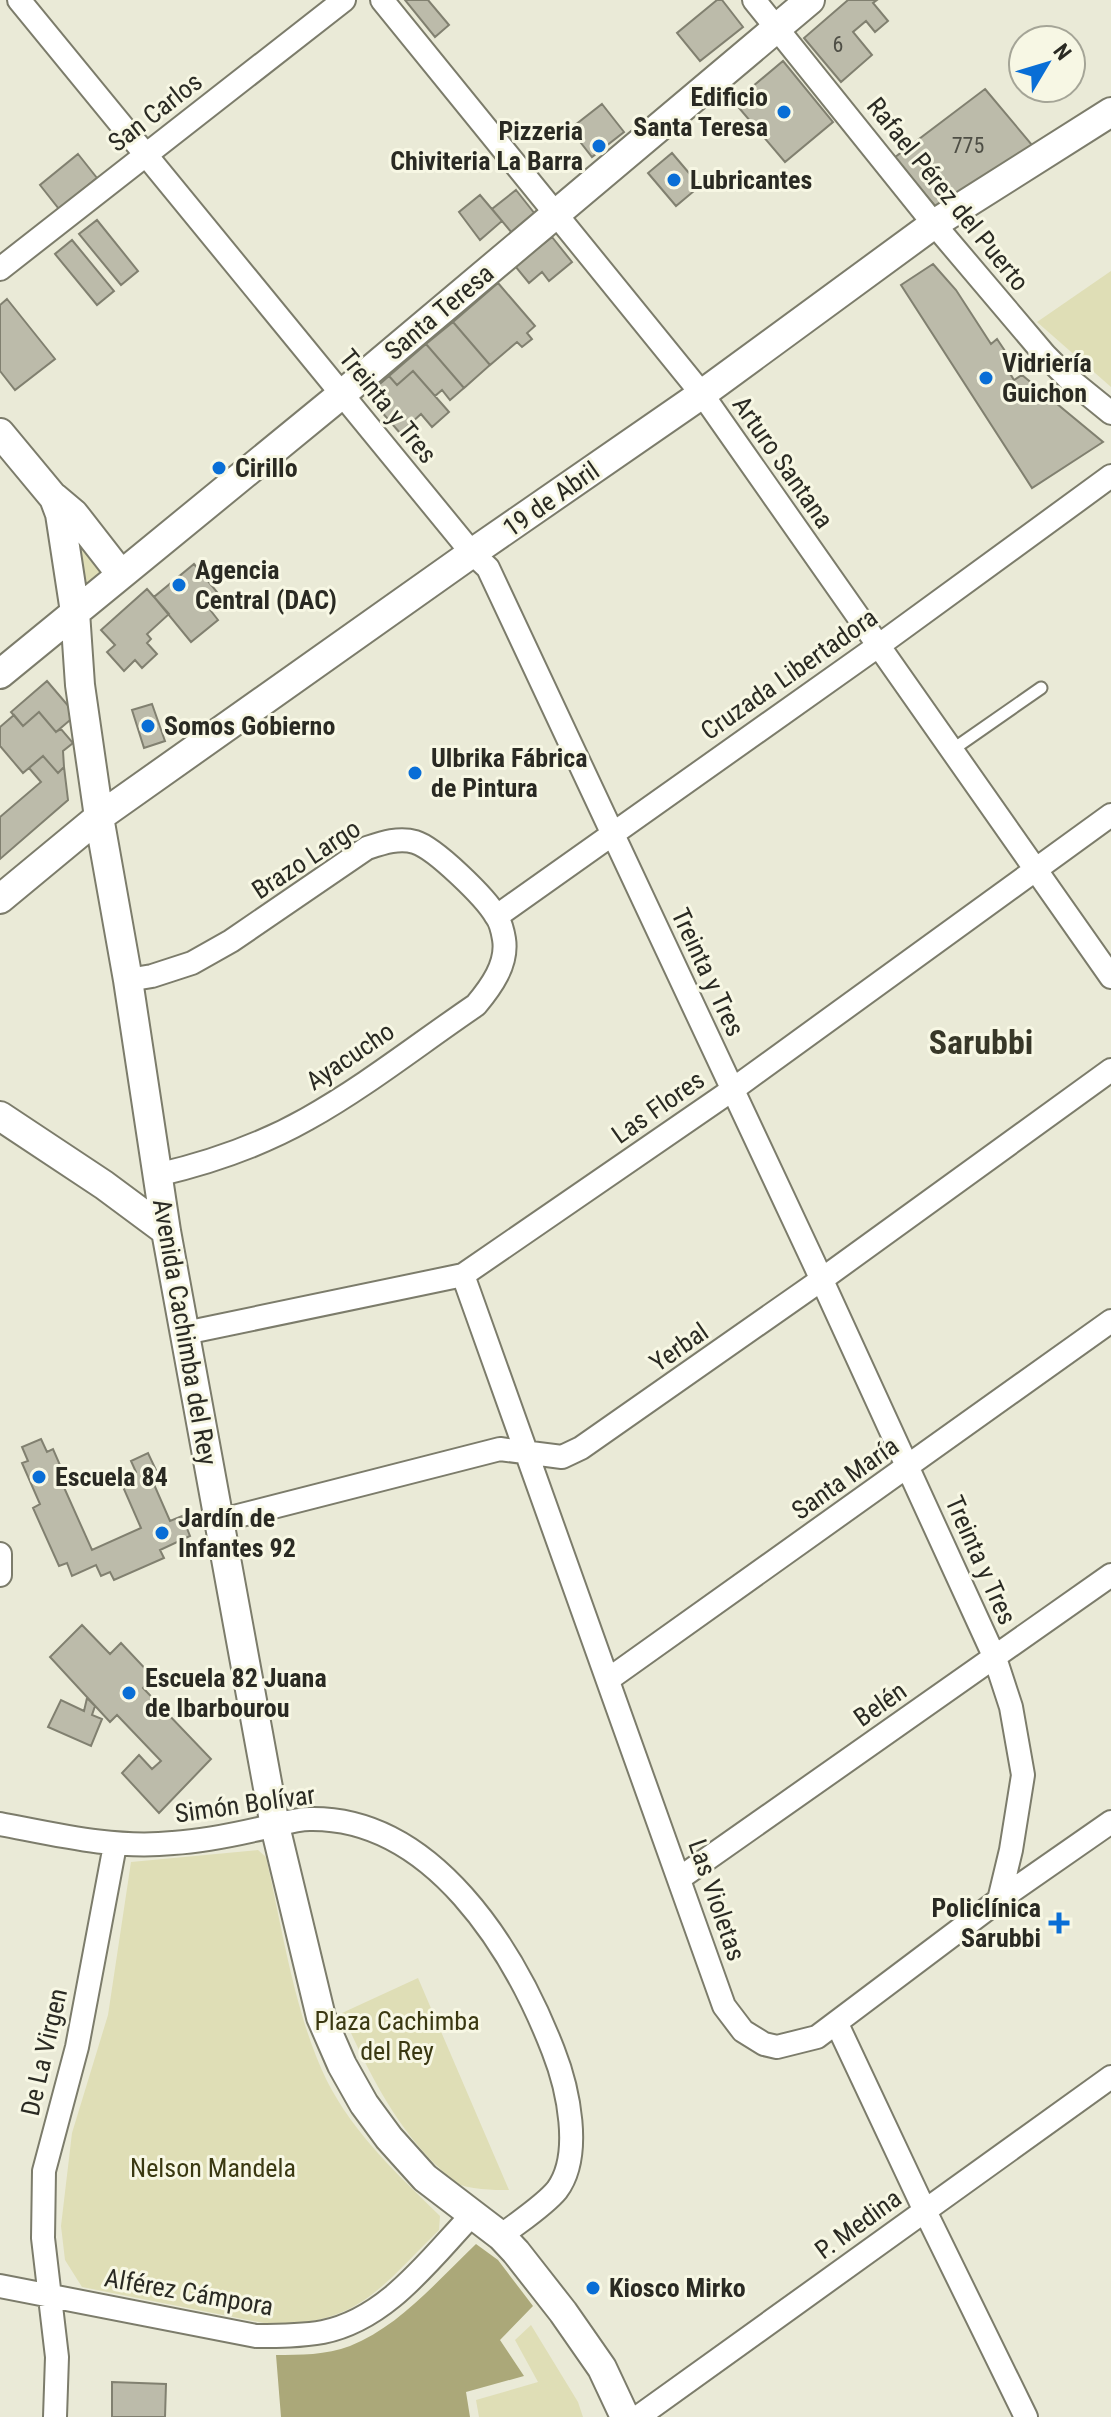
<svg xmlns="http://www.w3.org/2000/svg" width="1111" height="2417" viewBox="0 0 1111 2417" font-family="'Roboto Condensed',sans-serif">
	<rect width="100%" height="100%" fill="#eaead7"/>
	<path fill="#dfdeb6" d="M1111,271V387L1037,322Z
		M64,517L107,570L77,594Z
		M258,1850L266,1857C282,1927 295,2016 327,2081C354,2134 398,2175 440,2216L439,2230C379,2289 356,2328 264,2323L82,2287L65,2260L61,2226L72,2133L108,2015L131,1862Z
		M418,1978L509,2190C493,2190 469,2190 454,2182C448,2178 442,2170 436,2165C393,2123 366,2067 342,2013Z
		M531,2325L578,2402L583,2417H479L476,2400L538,2382L515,2340Z"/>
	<path fill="#aba879" d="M476,2244L498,2260L533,2306L500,2340L524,2376L466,2392L470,2417H281L276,2355C300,2355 326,2355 350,2346C400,2326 438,2280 476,2244Z"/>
	<path fill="#bcbbaa" stroke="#818070" stroke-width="2" d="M405,0H428L449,25L435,37Z
		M717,0H722L743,27L700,61L677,33Z
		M848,0H877L873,3L888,21L875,32L866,21L853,32L872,55L841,82L804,38Z
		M783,61L833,122L785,162L734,102Z
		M985,89L1032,145L936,207L894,158Z
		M602,104L624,132L592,157L570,129Z
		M672,153L700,186L676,206L648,173Z
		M78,154L97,178L59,209L40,185Z
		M516,190L535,214L512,233L492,209Z
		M480,195L502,221L480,240L459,212Z
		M97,220L138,271L121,285L79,234Z
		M552,237L572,262L549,281L542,272L529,283L515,266Z
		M72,240L114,291L97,305L55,254Z
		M933,264L956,290L991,344L997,339L1015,366L1008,370L1014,380L1022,375L1103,442L1032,488L901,285Z
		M498,283L535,326L527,333L532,339L522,347L517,342L490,365L453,322Z
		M7,299L55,359L15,390L0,371V305Z
		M453,322L490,365L464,388L426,344Z
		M426,344L464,388L450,400L442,390L435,396L413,371L397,385L389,376Z
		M413,371L449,412L432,427L421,414L400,433L379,409L380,398L373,390L389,376L397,385Z
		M194,564L217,592L204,602L218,620L191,642L154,597Z
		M147,589L169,614L147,634L151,639L147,643L157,654L142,668L135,660L124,671L107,652L115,645L101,630Z
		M47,681L76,715L56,732L39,712L23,726L11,712Z
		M152,704L165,741L144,748L132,710Z
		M39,712L56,732L61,729L73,743L63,751L64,767L58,773L43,756L23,773L0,746V727L14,715L23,726Z
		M43,756L58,773L64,767L68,800L0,859V817L41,782L29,768Z
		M41,1439L47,1452L53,1449L63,1472L58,1474L92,1550L141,1528L120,1480L136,1472L131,1461L148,1453L156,1470L149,1473L170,1521L182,1516L190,1536L160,1550L164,1558L114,1580L110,1572L101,1576L96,1565L72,1576L67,1563L59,1566L33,1508L40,1504L22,1463L28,1461L22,1447Z
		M82,1625L110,1654L121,1643L153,1677L143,1688L211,1759L159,1813L122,1773L139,1755L152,1769L161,1761L117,1715L110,1722L50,1657Z
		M87,1698L95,1706L92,1715L102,1719L91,1746L48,1727L61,1700L84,1711Z
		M112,2382L166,2384L165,2417H112Z"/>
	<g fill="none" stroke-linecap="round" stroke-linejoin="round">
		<defs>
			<path id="service" d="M952,750L1041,688"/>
			<path id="minor" d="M19,0L472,553L488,568L814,1263L995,1658L1011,1707L1023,1775L1011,1850L999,1900L817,2037L777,2047L764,2044L743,2031L724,2006L463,1275
				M382,0L702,394L1111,977
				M754,0L934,224L1045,355L1068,378L1111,413
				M0,269L344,0
				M497,916L878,646L1111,476
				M128,980L152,976L192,963L231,941L367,848C382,843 399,837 415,842C435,848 486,898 496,916C500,921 503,933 504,939C508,964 491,987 476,1005C420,1043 366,1086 307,1119C261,1145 209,1163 157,1175
				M185,1333L463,1275L732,1090L1111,815
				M218,1521L500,1449L562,1457L581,1448L821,1280L1111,1070
				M0,1554V1575
				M609,1679L1111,1321
				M0,1824C58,1835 114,1849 173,1843C204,1841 233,1835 263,1828C278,1825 295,1819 310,1819C433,1817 514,1950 553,2050C568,2088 583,2155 557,2190C544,2206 517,2223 501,2236
				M680,1878L1111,1575
				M999,1900L1111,1822
				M837,2024L925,2211L1026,2417
				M0,2286L256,2336C279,2336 301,2336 323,2332C387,2319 429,2260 471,2216
				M55,2417L57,2357L43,2238L44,2171L77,2047L115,1845
				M638,2417L1111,2077"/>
			<path id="tertiary" d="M0,433L54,498L60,514L75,612L80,685L99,817L128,980L166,1231L275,1826L321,2017L342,2065L364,2104L389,2138L425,2178L501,2236L516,2252L563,2312L602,2368L625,2417
				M55,498L74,514L120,573
				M0,674L342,394L810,0
				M0,899L99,817L472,553L702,394L934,224L1111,112
				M0,1116L104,1185L166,1231"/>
		</defs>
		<use href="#service" stroke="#7c7c6b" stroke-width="15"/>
		<use href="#minor" stroke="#7c7c6b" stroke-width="26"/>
		<use href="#tertiary" stroke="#7c7c6b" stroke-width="32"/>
		<use href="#service" stroke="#fff" stroke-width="11"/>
		<use href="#minor" stroke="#fff" stroke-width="22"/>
		<use href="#tertiary" stroke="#fff" stroke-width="28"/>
	</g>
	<g fill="#096ed6" stroke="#f7f7e4" stroke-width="3">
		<circle cx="784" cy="112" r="8"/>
		<circle cx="599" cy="146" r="8"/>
		<circle cx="674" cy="180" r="8"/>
		<circle cx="986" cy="378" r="8"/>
		<circle cx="219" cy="468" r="8"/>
		<circle cx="179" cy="585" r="8"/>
		<circle cx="148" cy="726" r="8"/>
		<circle cx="415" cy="773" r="8"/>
		<circle cx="39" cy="1477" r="8"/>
		<circle cx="162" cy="1533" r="8"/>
		<circle cx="129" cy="1693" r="8"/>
		<path d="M1055 1911h8v8h8v8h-8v8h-8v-8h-8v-8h8z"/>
		<circle cx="593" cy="2288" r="8"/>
	</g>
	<g text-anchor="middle" stroke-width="6" stroke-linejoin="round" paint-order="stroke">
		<g font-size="22" fill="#4e4e45">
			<text x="838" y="52">6</text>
			<text x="968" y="153">775</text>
		</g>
		<g font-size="26" font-weight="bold" fill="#2a2a23" stroke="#f7f7e4" text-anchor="start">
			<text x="768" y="106" text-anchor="end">Edificio<tspan x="768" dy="30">Santa Teresa</tspan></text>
			<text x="583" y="140" text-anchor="end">Pizzeria<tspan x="583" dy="30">Chiviteria La Barra</tspan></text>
			<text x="690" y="189">Lubricantes</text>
			<text x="1002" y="372">Vidriería<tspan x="1002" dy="30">Guichon</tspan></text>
			<text x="235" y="477">Cirillo</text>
			<text x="195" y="579">Agencia<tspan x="195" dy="30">Central (DAC)</tspan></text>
			<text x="164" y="735">Somos Gobierno</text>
			<text x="431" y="767">Ulbrika Fábrica<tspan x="431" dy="30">de Pintura</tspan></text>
			<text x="55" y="1486">Escuela 84</text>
			<text x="178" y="1527">Jardín de<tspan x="178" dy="30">Infantes 92</tspan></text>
			<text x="145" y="1687">Escuela 82 Juana<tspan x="145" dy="30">de Ibarbourou</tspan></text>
			<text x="1041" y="1917" text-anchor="end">Policlínica<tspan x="1041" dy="30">Sarubbi</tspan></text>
			<text x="609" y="2297">Kiosco Mirko</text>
		</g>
		<g font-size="26" fill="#2a2a23" stroke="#f7f7e4">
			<text transform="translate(155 112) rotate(-38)" y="9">San Carlos</text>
			<text transform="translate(948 194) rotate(51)" y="9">Rafael Pérez del Puerto</text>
			<text transform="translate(439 312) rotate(-40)" y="9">Santa Teresa</text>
			<text transform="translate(388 406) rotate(51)" y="9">Treinta y Tres</text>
			<text transform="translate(783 462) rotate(55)" y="9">Arturo Santana</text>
			<text transform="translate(551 499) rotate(-35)" y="9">19 de Abril</text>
			<text transform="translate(789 674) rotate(-35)" y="9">Cruzada Libertadora</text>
			<text transform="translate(306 859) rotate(-33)" y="9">Brazo Largo</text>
			<text transform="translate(708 972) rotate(65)" y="9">Treinta y Tres</text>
			<text transform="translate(350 1056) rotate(-34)" y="9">Ayacucho</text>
			<text transform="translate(658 1107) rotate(-35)" y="9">Las Flores</text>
			<text transform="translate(185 1332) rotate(80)" y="9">Avenida Cachimba del Rey</text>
			<text transform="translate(679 1347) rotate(-35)" y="9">Yerbal</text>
			<text transform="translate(845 1478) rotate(-35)" y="9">Santa María</text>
			<text transform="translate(981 1560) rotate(66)" y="9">Treinta y Tres</text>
			<text transform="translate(880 1704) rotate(-35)" y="9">Belén</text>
			<text transform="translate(245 1804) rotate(-8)" y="9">Simón Bolívar</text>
			<text transform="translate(717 1900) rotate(71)" y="9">Las Violetas</text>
			<text transform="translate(44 2052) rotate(-77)" y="9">De La Virgen</text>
			<text transform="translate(858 2224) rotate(-36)" y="9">P. Medina</text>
			<text transform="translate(189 2292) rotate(10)" y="9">Alférez Cámpora</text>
		</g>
		<g font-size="26" fill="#3a3811" stroke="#f7f7e4">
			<text x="397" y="2030">Plaza Cachimba<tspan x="397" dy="30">del Rey</tspan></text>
			<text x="213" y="2177">Nelson Mandela</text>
		</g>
		<g font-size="34" font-weight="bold" fill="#373728" stroke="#f7f7e4">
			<text x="981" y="1054">Sarubbi</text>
		</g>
	</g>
	<g transform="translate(1047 64) rotate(52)"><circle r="38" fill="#f7f7e4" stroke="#a5a597" stroke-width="2"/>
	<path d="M0-6L14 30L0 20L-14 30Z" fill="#096ed6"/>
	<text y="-12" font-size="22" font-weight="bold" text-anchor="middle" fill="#2a2a23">N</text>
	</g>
</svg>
